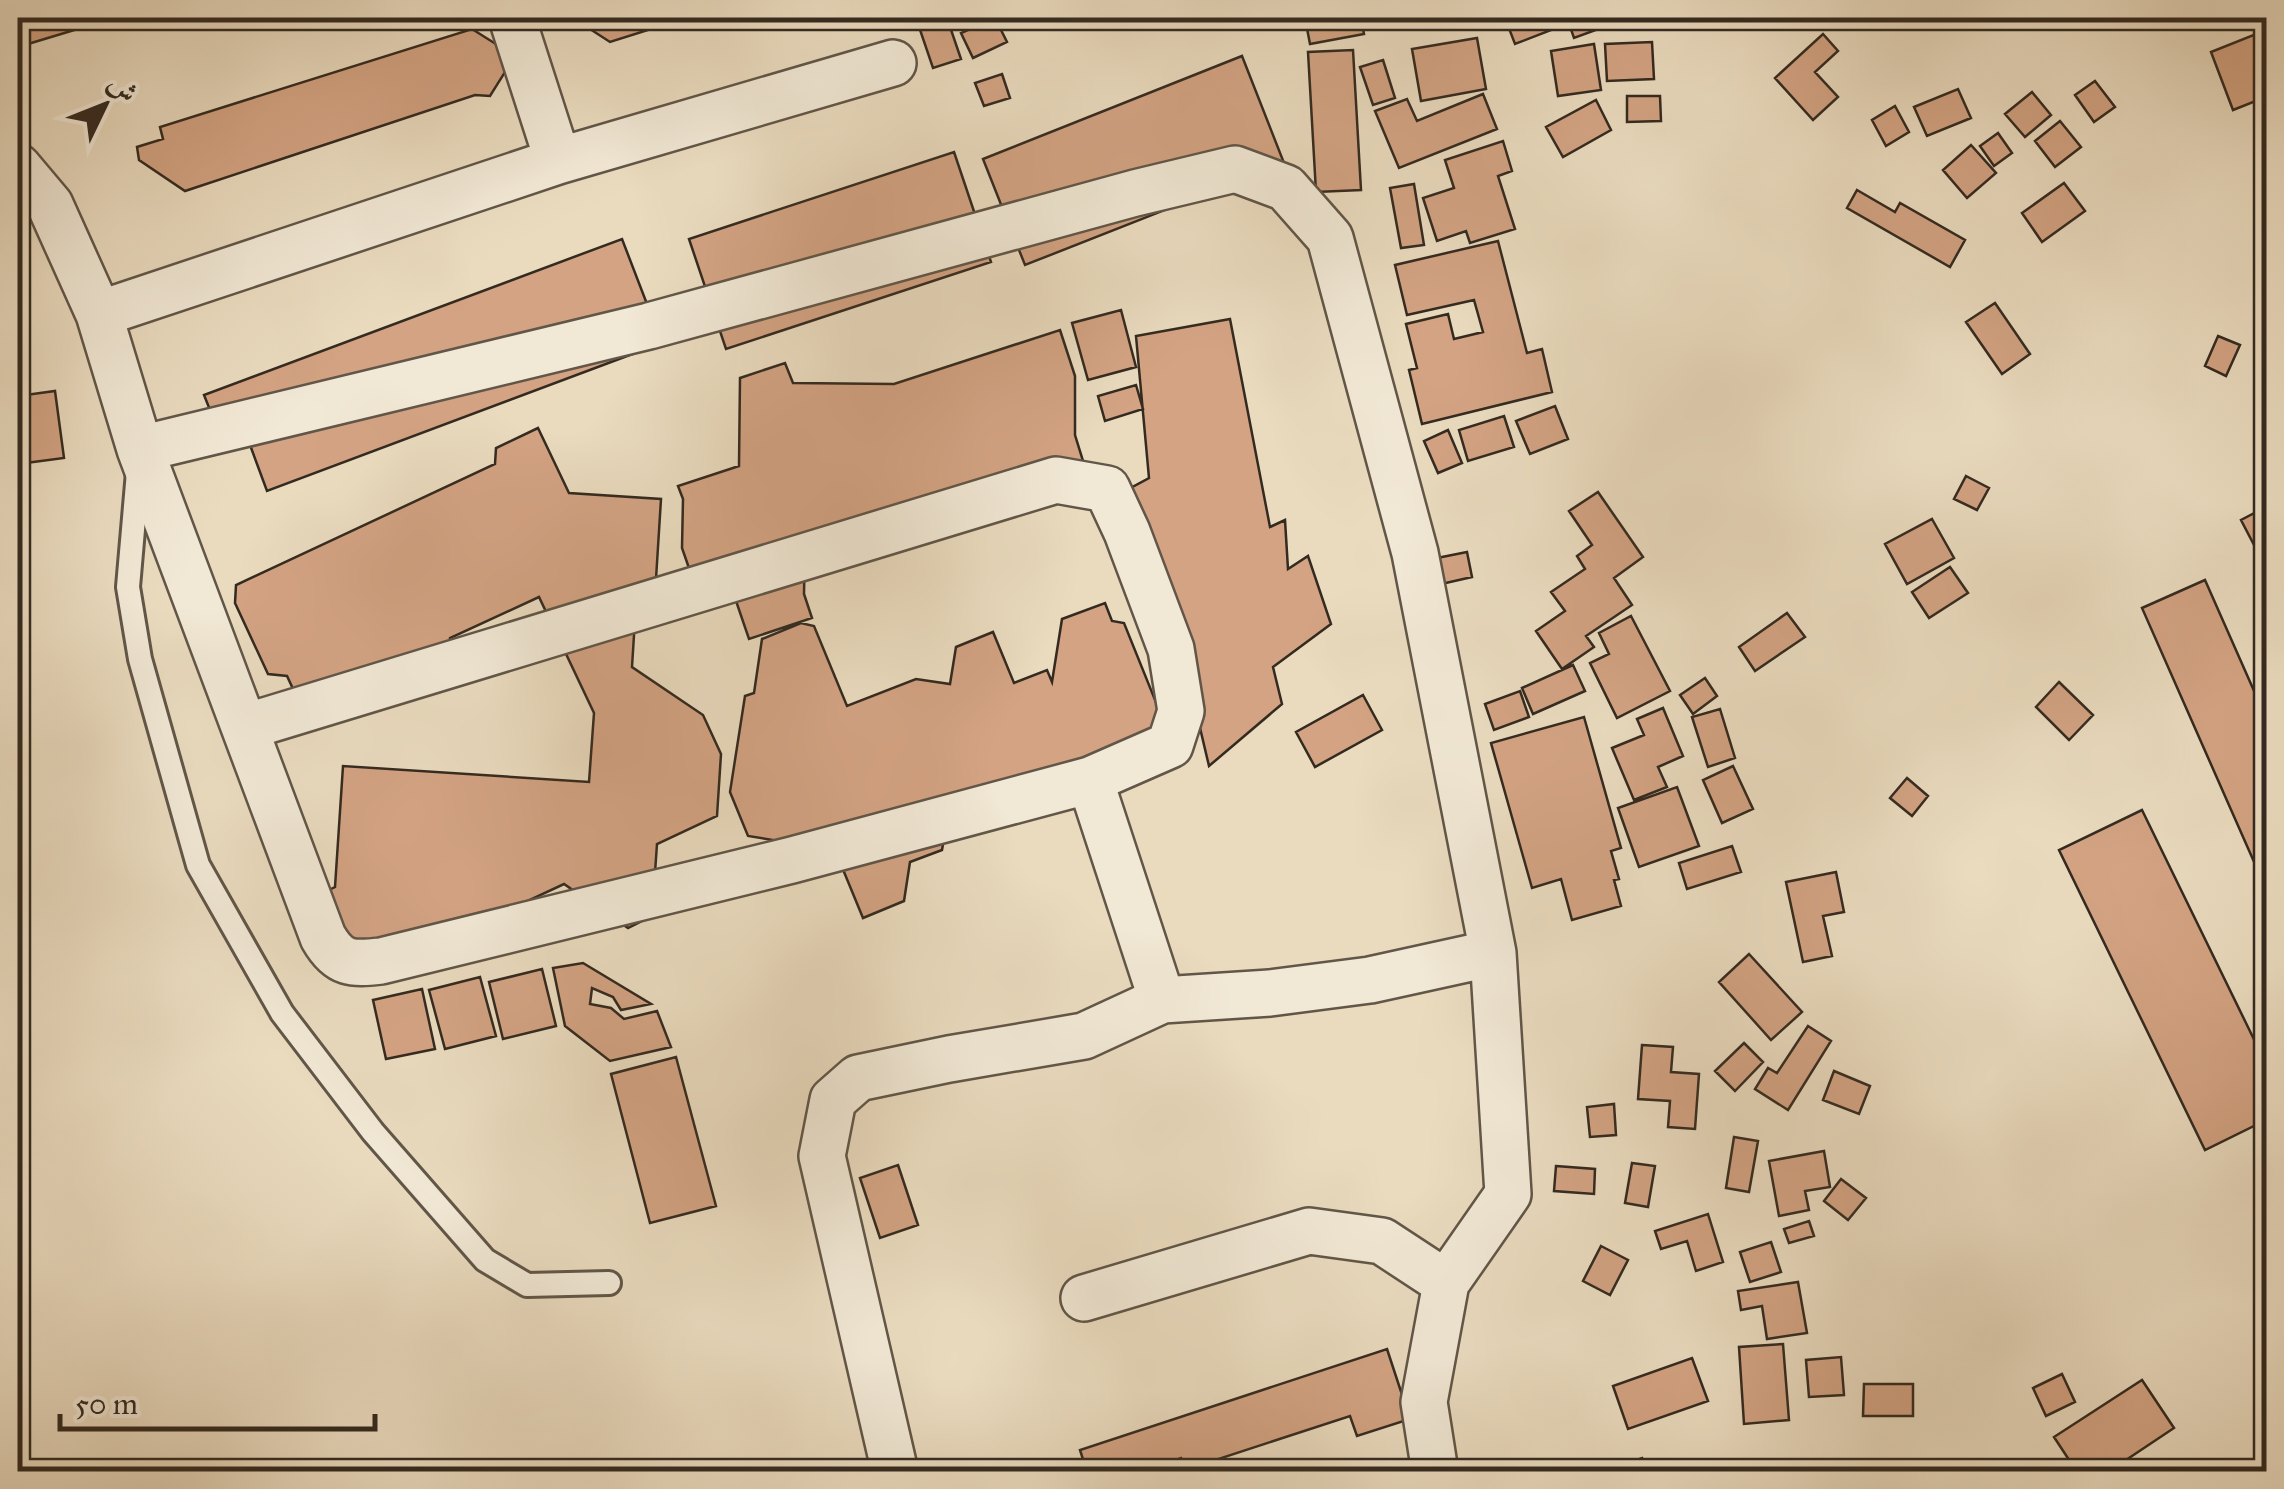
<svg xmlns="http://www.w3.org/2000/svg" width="2284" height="1489" viewBox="0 0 2284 1489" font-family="'IM FELL Great Primer',Amiri,serif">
	<rect width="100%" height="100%" fill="#eadbbf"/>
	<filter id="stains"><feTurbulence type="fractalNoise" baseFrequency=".002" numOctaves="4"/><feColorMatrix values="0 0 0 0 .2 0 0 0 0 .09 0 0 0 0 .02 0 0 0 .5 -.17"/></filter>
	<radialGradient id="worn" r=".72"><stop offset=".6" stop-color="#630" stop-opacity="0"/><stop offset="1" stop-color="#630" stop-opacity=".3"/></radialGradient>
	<path fill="#d3a383" stroke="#332a20" stroke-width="2.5" d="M18,18H114L18,47Z
		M573,18H686L610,42Z
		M916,18H947L961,59L933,68Z
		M995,18L1007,42L973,58L961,33Z
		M1305,18H1361L1364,34L1310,44Z
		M1505,18H1562L1564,25L1515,44Z
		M1567,18H1622L1623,20L1574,38Z
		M472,29L515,56L490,96L475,95L185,191L139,160L137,147L163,139L160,127Z
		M2266,30V97L2233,110L2211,52Z
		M1823,34L1838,51L1815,72L1838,97L1813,120L1775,78Z
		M1477,38L1486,89L1421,101L1412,49Z
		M1652,42L1654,79L1607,81L1605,44Z
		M1594,44L1601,90L1558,96L1551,51Z
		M1353,50L1361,190L1316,192L1308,52Z
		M1242,56L1284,163L1025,265L983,159Z
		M1383,60L1395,98L1373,105L1360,67Z
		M1002,74L1010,98L984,106L975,83Z
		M2095,81L2115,107L2094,122L2075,95Z
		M1958,89L1971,118L1927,136L1914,107Z
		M2032,92L2051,115L2025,137L2005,114Z
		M1483,94L1497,129L1399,168L1375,111L1407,99L1417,121Z
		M1627,96H1660L1661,121L1627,122Z
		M1596,100L1611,130L1563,157L1546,127Z
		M1895,106L1909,132L1886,146L1872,120Z
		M2060,121L2081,147L2055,167L2035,141Z
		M1998,133L2012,153L1994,166L1980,146Z
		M1503,141L1512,171L1498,176L1515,229L1470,243L1466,231L1437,241L1423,198L1454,188L1445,160Z
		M1971,145L1996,173L1967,198L1943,170Z
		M954,152L991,262L726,349L689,239Z
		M2064,183L2085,211L2042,242L2022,213Z
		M1414,184L1424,245L1401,248L1390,188Z
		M1857,190L1895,212L1900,203L1965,240L1950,267L1847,208Z
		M622,239L662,343L267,491L243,426L220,435L204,395Z
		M1498,241L1527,353L1542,349L1552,392L1422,424L1409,370L1417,368L1406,324L1448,314L1454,339L1483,332L1474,300L1407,315L1395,265Z
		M1995,303L2030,354L2002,374L1966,322Z
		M1121,310L1136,367L1088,380L1072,323Z
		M1230,319L1270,527L1285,520L1288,569L1308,556L1331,624L1273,667L1282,704L1209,766L1159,554L1125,491L1149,478L1136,336Z
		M1060,330L1075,376V435L1083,461L805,539L804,594L812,618L749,639L734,595L698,594L682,548L683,499L678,486L739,466L740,378L785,363L793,383L894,384Z
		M2218,336L2240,345L2226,376L2205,366Z
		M1136,385L1143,409L1105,421L1098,396Z
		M55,391L64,458L18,464V396Z
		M1555,406L1568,439L1530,454L1516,421Z
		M1504,416L1514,447L1468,461L1459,430Z
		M538,428L569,493L661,499L654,611L635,619L632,667L703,715L721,754L717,816L657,844L652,916L628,928L564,884L357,981L317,896L335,887L343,766L589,782L594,713L539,597L450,638L449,664L300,704L287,676L268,674L235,603L236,585L495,464L496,448Z
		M1448,430L1462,463L1438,473L1424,441Z
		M1966,476L1989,488L1977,510L1954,499Z
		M1598,492L1643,557L1614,578L1632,605L1586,636L1594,647L1562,669L1536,631L1565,611L1551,592L1585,569L1577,556L1592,545L1569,511Z
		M2266,507V568L2241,520Z
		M1932,519L1954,558L1907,584L1885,544Z
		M1467,552L1472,577L1437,585L1432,559Z
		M1950,567L1968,593L1929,618L1912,592Z
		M2205,580L2266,718V889L2142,608Z
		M1105,603L1112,621L1124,623L1170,737L946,827L942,850L910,862L904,901L863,918L835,850L748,836L730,792L745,696L754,693L762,639L801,623L814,626L847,706L916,679L950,684L956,647L993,632L1014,683L1047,670L1052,682L1062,619Z
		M1787,613L1805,637L1755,671L1739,647Z
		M1631,616L1670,691L1617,718L1590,663L1609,654L1599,633Z
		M1573,665L1585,691L1533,714L1522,688Z
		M1705,678L1717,696L1693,714L1680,695Z
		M2059,682L2093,715L2069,740L2036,707Z
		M1520,691L1529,717L1494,730L1485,704Z
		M1363,695L1382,730L1315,767L1296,732Z
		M1663,708L1683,756L1658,767L1667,787L1634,800L1612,748L1644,735L1637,719Z
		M1720,709L1735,758L1708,767L1692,717Z
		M1584,717L1621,848L1611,851L1619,879L1614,880L1621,906L1572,920L1561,879L1532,888L1491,743Z
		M1733,766L1753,809L1722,823L1703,780Z
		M1907,778L1928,796L1912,816L1890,798Z
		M1677,787L1699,846L1639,867L1618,808Z
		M2142,810L2266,1064V1120L2205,1150L2059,850Z
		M1732,846L1741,872L1687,889L1679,863Z
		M1836,872L1844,912L1823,916L1832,956L1803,962L1786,882Z
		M1749,954L1802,1012L1771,1040L1719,982Z
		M583,963L651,1004L621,1010L613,997L592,988L590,1004L611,1008L624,1019L657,1011L671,1047L610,1061L565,1026L553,968Z
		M542,969L556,1026L503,1039L489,982Z
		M480,977L496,1036L445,1049L429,990Z
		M422,989L435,1049L386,1059L373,1000Z
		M1808,1026L1831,1041L1788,1110L1755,1089L1768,1068L1777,1073Z
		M1744,1043L1763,1062L1735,1091L1715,1071Z
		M1642,1045L1673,1047L1671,1072L1699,1074L1695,1129L1668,1127L1670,1101L1638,1099Z
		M676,1057L716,1206L650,1223L611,1074Z
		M1834,1071L1870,1086L1859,1114L1823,1100Z
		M1614,1104L1616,1135L1590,1137L1587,1107Z
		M1734,1137L1758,1141L1749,1192L1726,1188Z
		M1824,1151L1830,1187L1805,1191L1809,1210L1779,1216L1769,1161Z
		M1632,1163L1655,1166L1648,1207L1625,1203Z
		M898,1165L918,1225L880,1238L860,1178Z
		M1556,1166L1595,1169L1594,1194L1554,1191Z
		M1841,1179L1866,1198L1848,1220L1824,1201Z
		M1708,1214L1723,1262L1696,1271L1687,1241L1661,1249L1655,1231Z
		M1809,1221L1814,1236L1789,1243L1784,1229Z
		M1771,1242L1781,1272L1750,1282L1740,1252Z
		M1601,1246L1628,1260L1610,1295L1583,1281Z
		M1798,1282L1807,1333L1767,1339L1762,1306L1741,1310L1738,1291Z
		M1783,1344L1789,1420L1744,1424L1739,1347Z
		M1387,1349L1410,1419L1357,1436L1350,1416L1185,1470L1181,1458L1142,1472H1087L1080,1450Z
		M1841,1357L1844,1395L1809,1397L1806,1360Z
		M1692,1358L1708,1401L1628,1429L1613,1386Z
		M2062,1374L2075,1402L2046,1416L2033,1388Z
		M2142,1380L2174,1428L2108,1472H2077L2054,1437Z
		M1864,1384H1913V1416H1863Z
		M1642,1458L1647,1472H1602Z"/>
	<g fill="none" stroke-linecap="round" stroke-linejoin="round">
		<defs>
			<path id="service" d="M138,472L128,587L140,659L198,865L282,1013L373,1132L485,1260L527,1285L609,1283"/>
			<path id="minor" d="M512,18L558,161L893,63
				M18,167L50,205L99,314L140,449L323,937C339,965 352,964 381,961L792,860L1090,780L1170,745L1181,711L1171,649L1127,532L1107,489L1056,480L245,727
				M99,314L558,161
				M140,449L649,326L1135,193L1235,169L1286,188L1330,238L1415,553L1493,953L1508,1194L1446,1283L1424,1402L1435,1472
				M1162,1000L1270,993L1370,980L1493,953
				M1084,1298L1309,1231L1382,1241L1446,1283
				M895,1472L822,1156L833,1100L858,1078L949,1059L1084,1036L1162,1000L1090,780"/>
		</defs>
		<use href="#service" stroke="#615648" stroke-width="28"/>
		<use href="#minor" stroke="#615648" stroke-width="50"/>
		<use href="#service" stroke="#f1e8d5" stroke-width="22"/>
		<use href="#minor" stroke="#f1e8d5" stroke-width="45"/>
	</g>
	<rect width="2284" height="1489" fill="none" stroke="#eadbbf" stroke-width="60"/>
	<rect x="20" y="20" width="2244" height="1449" fill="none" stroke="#332a20" stroke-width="5"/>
	<rect x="30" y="30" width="2224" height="1429" fill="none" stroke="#332a20" stroke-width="2.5"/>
	<g transform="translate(105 105) rotate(47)" stroke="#f1e8d5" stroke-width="8" paint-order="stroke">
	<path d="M0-8L18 38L0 25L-18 38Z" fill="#332a20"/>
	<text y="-15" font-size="28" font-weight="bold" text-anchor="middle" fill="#332a20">ش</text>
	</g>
	<path d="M60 1414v15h315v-15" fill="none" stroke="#332a20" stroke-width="5"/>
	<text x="75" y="1414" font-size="30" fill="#332a20" stroke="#f1e8d5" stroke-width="8" paint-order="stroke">50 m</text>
	<rect width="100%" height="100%" filter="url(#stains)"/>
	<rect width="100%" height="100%" fill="url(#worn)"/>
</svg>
